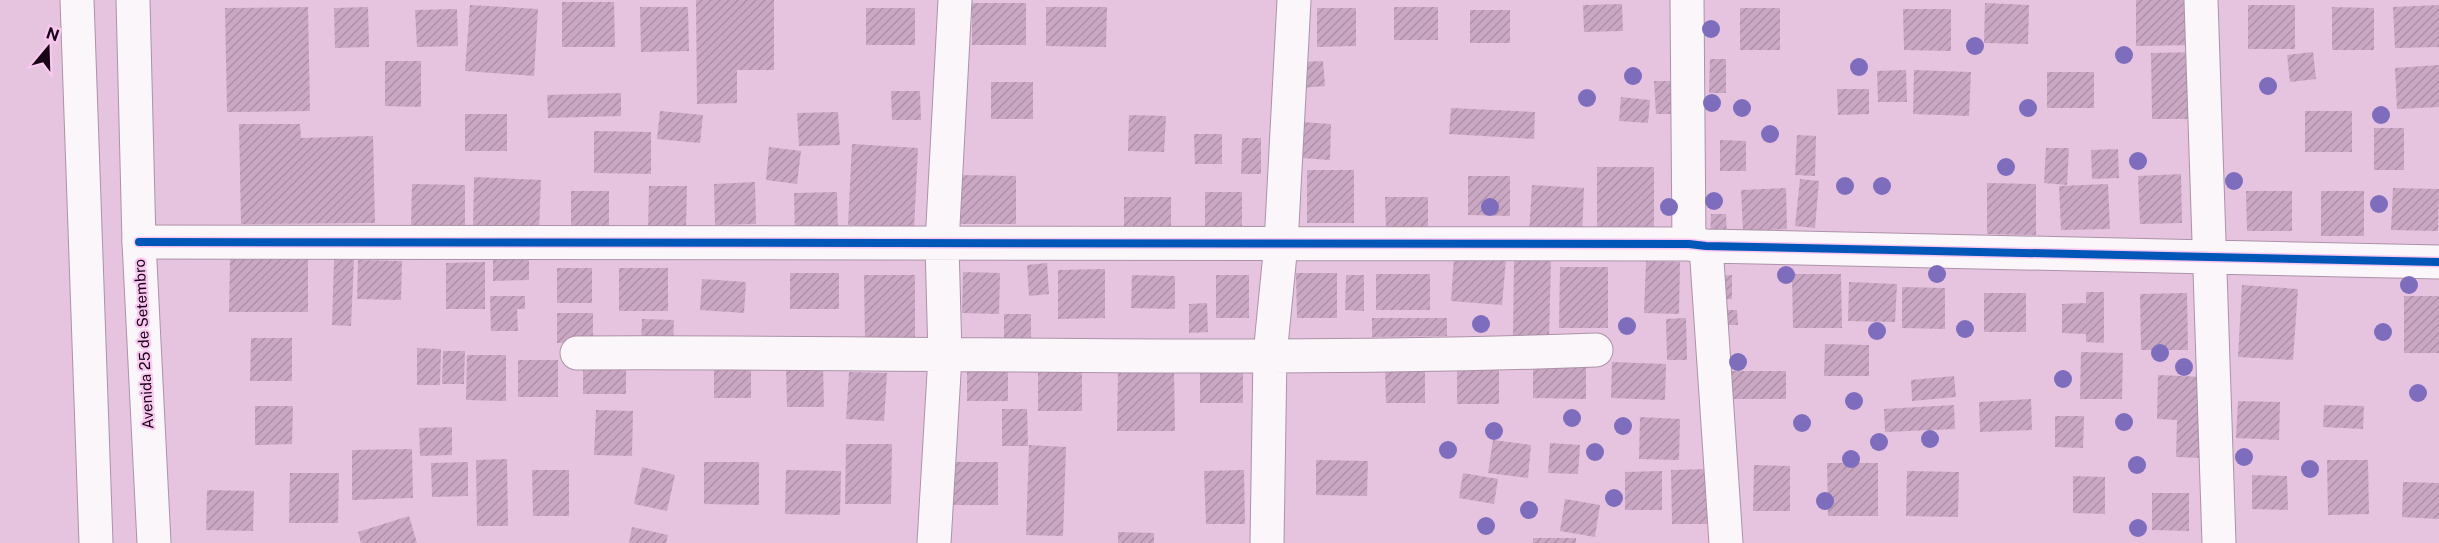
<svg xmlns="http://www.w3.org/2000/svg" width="2439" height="543" viewBox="0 0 2439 543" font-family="'Public Sans',sans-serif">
	<defs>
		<pattern id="building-hatch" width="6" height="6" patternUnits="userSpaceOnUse" patternTransform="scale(1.5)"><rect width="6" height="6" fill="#caa8c4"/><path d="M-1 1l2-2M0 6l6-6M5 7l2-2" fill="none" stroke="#ad8fa8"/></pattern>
	</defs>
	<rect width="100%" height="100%" fill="#e6c4e0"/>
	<path fill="url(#building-hatch)" d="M696,0H774V70H737V103L697,104Z
		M2136,0H2195L2196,45L2136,46Z
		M562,2H614L615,47H562Z
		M972,3H1026V45H972Z
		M1985,3L2029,5L2028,44L1984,43Z
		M1622,4L1623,31L1584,32L1583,5Z
		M470,5L538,9L534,76L465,71Z
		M2248,5H2295V49H2248Z
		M2439,5V47L2395,48L2393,7Z
		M308,7L310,111L227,112L225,8Z
		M368,7L369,47L335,48L334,8Z
		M640,7H688L689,51L641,52Z
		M1046,7H1107L1106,47L1046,46Z
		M1394,7H1438V40H1394Z
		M2332,7L2374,8V50H2332Z
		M866,8H915V45H866Z
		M1317,8H1356V46L1317,47Z
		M1740,8H1780V50H1740Z
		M457,9L458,46L417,47L415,10Z
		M1903,9H1951V51L1904,50Z
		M1470,10H1510V43H1470Z
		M2198,52L2199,119H2152L2151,53Z
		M2313,52L2316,79L2290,82L2287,55Z
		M1710,59H1726V93H1709Z
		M385,61H421V107L385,106Z
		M1323,61L1325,86L1301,88L1299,62Z
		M2439,65V107L2397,109L2395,68Z
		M1906,70L1907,102H1878L1877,71Z
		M1914,70L1971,72L1969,116L1913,114Z
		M2047,72H2094V108H2047Z
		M1654,81H1677L1678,114H1656Z
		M991,82H1033V119H991Z
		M1837,89H1869V114L1838,115Z
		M891,91H920L921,120H892Z
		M621,93V116L548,118L547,95Z
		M1621,97L1650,100L1648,123L1619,121Z
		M1451,108L1535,112L1534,139L1449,134Z
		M660,111L703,115L700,143L657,139Z
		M2305,111H2352V152H2305Z
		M838,112L840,145L799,146L797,113Z
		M465,114H507V151H465Z
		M1129,115L1166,116L1164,152L1128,151Z
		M1302,122L1331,124L1330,160L1301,158Z
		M239,124H300L301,138L373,136L375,223L241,224Z
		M2374,128H2404V170H2374Z
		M594,131L651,132V174L594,173Z
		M1194,134H1222V164H1195Z
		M1797,135L1816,136L1815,176L1795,175Z
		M1242,138H1261V174H1241Z
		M1720,140L1746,141V171H1720Z
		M852,144L918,148L914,229L848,225Z
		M769,147L801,151L797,184L766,180Z
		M2046,148H2069L2067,185L2044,183Z
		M2118,149L2119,178L2092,179L2091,150Z
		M1597,167H1654V227H1597Z
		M1307,170H1354V223H1307Z
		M2181,174L2182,223L2140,224L2138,176Z
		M958,175L1016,176V224H958Z
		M1468,176H1510V216L1468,215Z
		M474,177L541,180L539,230L473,227Z
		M1800,179L1819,181L1815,228L1795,226Z
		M755,182L756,224L715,225L714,184Z
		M1987,183L2036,184V235L1987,234Z
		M412,184L465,185V229L411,228Z
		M2108,184L2110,229L2061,230L2059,186Z
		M1532,185L1584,188L1582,237L1529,234Z
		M649,186H687L686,229L648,228Z
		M1786,188L1787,229L1743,231L1741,190Z
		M2393,188L2439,189L2438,231L2391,230Z
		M571,191H609V230H571Z
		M2246,191H2292V231H2247Z
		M2321,191H2364V236H2321Z
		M837,192L838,234H795L794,193Z
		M1205,192H1242V231L1205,232Z
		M1124,197H1171V231H1124Z
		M1385,197H1428V227L1386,228Z
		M1711,214H1726L1727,238H1710Z
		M1454,256L1506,259L1502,305L1451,301Z
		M230,258H308V312H229Z
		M493,258H529V280L493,281Z
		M334,259L354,260L351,326L332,325Z
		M1514,259L1551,260L1549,338L1513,337Z
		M358,260L402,261L401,300L357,299Z
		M1646,261L1680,262L1679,314L1644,313Z
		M485,262V309H446V263Z
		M1047,263L1049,294L1029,296L1027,265Z
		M1560,267H1608V328H1559Z
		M557,268H592V303H557Z
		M619,268H668V311H619Z
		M1105,269V318L1058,319V270Z
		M963,272L1000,273L999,314L962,313Z
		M790,273H839V309H790Z
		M1296,273H1337V318H1297Z
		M1376,274H1430V310H1376Z
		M1792,274H1841L1842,328H1793Z
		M864,275H915V338H865Z
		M1132,275L1175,276V309L1131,308Z
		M1216,275H1249V318H1216Z
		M1346,275H1364V311L1345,310Z
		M1732,275V299L1721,300L1720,276Z
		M702,279L746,282L744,313L700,310Z
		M1849,282L1897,284L1895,322L1848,321Z
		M2242,285L2298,289L2293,360L2238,357Z
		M1902,287L1945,288V329L1902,328Z
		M2086,292H2104V343L2086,342V334L2062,333V304L2086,303Z
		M1984,293H2026V332H1984Z
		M2187,293L2188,350H2141L2140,294Z
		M490,296H525V309H517L518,331H491Z
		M2404,296H2439V353H2404Z
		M1207,303L1208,332L1189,333V304Z
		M1724,310H1737L1738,325H1725Z
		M557,313H593V343H557Z
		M1004,314H1031V338H1004Z
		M1372,318H1447V336L1372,337Z
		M1686,318L1687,360H1667L1666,319Z
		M642,319L674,320L673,345L641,344Z
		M251,338H292V381H250Z
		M1825,344L1869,345V376H1824Z
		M417,348L441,349L440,385H417Z
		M443,351H465L464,384H442Z
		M2081,352L2123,353L2122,399H2080Z
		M467,355H506V401L466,400Z
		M1533,355H1586V399L1533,398Z
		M518,360H558V397H518Z
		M714,361H751V398H714Z
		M583,362H626V394H583Z
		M1612,362L1666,364L1665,400L1611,398Z
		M1457,365H1499V404H1457Z
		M786,367H823L824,407H787Z
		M1118,369L1174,370L1175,431H1117Z
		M1385,370H1425V403H1386Z
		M967,371H1008V401H967Z
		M1038,371H1082V411H1038Z
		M1200,371H1243V403H1200Z
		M1732,371H1786V399H1732Z
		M849,372L887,373L884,421L846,419Z
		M2158,375L2205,377L2203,458L2176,457L2177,420L2157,419Z
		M1954,376L1956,397L1912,401L1911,380Z
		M2031,399L2032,430L1980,432L1979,402Z
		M2238,401L2280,402L2279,440L2236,438Z
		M1954,405L1955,429L1885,432L1884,409Z
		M2324,405L2364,406L2363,429L2323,427Z
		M255,406H293L292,444L255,445Z
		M1002,409H1027L1028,446H1002Z
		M596,410L633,411L632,456L594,455Z
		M2055,416H2084L2083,448L2055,447Z
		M1640,417L1680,419L1679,460L1639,459Z
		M452,427V455L420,456L419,428Z
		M1493,440L1531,445L1528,478L1488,473Z
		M1550,443L1580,445L1578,474L1548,473Z
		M846,444H892L891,504H845Z
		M1029,445L1066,447L1063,536L1026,535Z
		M412,449L413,498L352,500V450Z
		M507,459L508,526H477L476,460Z
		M1316,460L1368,461L1367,496L1316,495Z
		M2327,460H2368L2369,514L2328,515Z
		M468,462V496L432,497L431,463Z
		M704,462H759V505L704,504Z
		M953,462H998V505H953Z
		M1827,463H1878V516H1828Z
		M1754,465L1790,466V511H1753Z
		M642,467L675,475L667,511L634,504Z
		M1710,469L1711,524H1672L1671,470Z
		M532,470H569V516H533Z
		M786,470L841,471L840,515L785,514Z
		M1244,470L1245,524H1206L1204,471Z
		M1662,471V510H1625V472Z
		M1907,471L1959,472L1958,517L1906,516Z
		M290,473H339L338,523H289Z
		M1463,473L1498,479L1494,504L1459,498Z
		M2252,475L2287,476L2288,510L2252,509Z
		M2073,476L2105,477V514L2073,513Z
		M2403,482L2439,483V519L2402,517Z
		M207,490L254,491L253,531L206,530Z
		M2152,493H2189V531L2152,530Z
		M1565,499L1600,505L1595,537L1560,531Z
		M409,516L417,543H361L358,532Z
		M632,527L668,535L666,543H629Z
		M1118,532L1154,533V543H1118Z
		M1533,538H1576V543H1533Z"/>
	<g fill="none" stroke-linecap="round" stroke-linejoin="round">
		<defs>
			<path id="minor" d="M1687,0L1689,244
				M2201,0L2219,543
				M139,242L1689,244L1706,246L2439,262
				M1706,246L1726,543
				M577,353C916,351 1256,363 1596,350
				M934,543L945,356L942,244L955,0
				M1267,543L1270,355L1281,244L1294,0"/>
			<path id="highway" d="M77,0L96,543
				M133,0L139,242L154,543"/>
		</defs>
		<use href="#minor" stroke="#ac92a7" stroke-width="35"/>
		<use href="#highway" stroke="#ac92a7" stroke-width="35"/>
		<use href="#minor" stroke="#fbf6fa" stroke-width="33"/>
		<use href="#highway" stroke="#fbf6fa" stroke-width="33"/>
		<defs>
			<path id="cycleway" d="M139,242L1689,244L1706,246L2439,262"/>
		</defs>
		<use href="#cycleway" stroke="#fac7f1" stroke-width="11"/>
		<use href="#cycleway" stroke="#0057b8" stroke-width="8"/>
	</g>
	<g fill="#7d6dbc">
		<circle cx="1711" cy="29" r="9"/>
		<circle cx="1975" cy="46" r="9"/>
		<circle cx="2124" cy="55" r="9"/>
		<circle cx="1859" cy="67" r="9"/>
		<circle cx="1633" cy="76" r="9"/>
		<circle cx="2268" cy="86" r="9"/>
		<circle cx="1587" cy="98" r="9"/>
		<circle cx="1712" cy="103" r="9"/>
		<circle cx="1742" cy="108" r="9"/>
		<circle cx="2028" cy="108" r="9"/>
		<circle cx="2381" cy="115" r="9"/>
		<circle cx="1770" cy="134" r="9"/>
		<circle cx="2138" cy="161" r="9"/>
		<circle cx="2006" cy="167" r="9"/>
		<circle cx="2234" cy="181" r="9"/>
		<circle cx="1845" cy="186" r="9"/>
		<circle cx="1882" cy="186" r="9"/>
		<circle cx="1714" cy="201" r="9"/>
		<circle cx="2379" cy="204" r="9"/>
		<circle cx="1490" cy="207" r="9"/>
		<circle cx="1669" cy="207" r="9"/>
		<circle cx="1937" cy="274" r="9"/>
		<circle cx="1786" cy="275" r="9"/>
		<circle cx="2409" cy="285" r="9"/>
		<circle cx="1481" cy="324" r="9"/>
		<circle cx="1627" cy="326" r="9"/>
		<circle cx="1965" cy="329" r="9"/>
		<circle cx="1877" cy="331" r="9"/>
		<circle cx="2383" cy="332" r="9"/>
		<circle cx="2160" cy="353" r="9"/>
		<circle cx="1738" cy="362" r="9"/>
		<circle cx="2184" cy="367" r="9"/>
		<circle cx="2063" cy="379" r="9"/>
		<circle cx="2418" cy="393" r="9"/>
		<circle cx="1854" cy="401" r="9"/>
		<circle cx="1572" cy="418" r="9"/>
		<circle cx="2124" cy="422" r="9"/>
		<circle cx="1802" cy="423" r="9"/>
		<circle cx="1623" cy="426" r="9"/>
		<circle cx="1494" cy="431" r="9"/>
		<circle cx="1930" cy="439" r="9"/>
		<circle cx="1879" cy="442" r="9"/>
		<circle cx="1448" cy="450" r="9"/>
		<circle cx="1595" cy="452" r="9"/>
		<circle cx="2244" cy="457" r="9"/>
		<circle cx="1851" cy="459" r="9"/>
		<circle cx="2137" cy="465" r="9"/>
		<circle cx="2310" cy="469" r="9"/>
		<circle cx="1614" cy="498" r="9"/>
		<circle cx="1825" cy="501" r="9"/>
		<circle cx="1529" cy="510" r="9"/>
		<circle cx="1486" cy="526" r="9"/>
		<circle cx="2138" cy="528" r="9"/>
	</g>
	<g text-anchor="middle" stroke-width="4.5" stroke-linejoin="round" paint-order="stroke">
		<g font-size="15" fill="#160314" stroke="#fac7f1">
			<text transform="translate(144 344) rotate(-93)" y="5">Avenida 25 de Setembro</text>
		</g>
	</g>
	<g transform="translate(48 48) rotate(19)" stroke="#fac7f1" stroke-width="4.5" paint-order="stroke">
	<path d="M0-4.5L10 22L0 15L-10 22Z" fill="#160314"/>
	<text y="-9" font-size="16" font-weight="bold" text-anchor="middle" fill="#160314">N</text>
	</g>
</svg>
